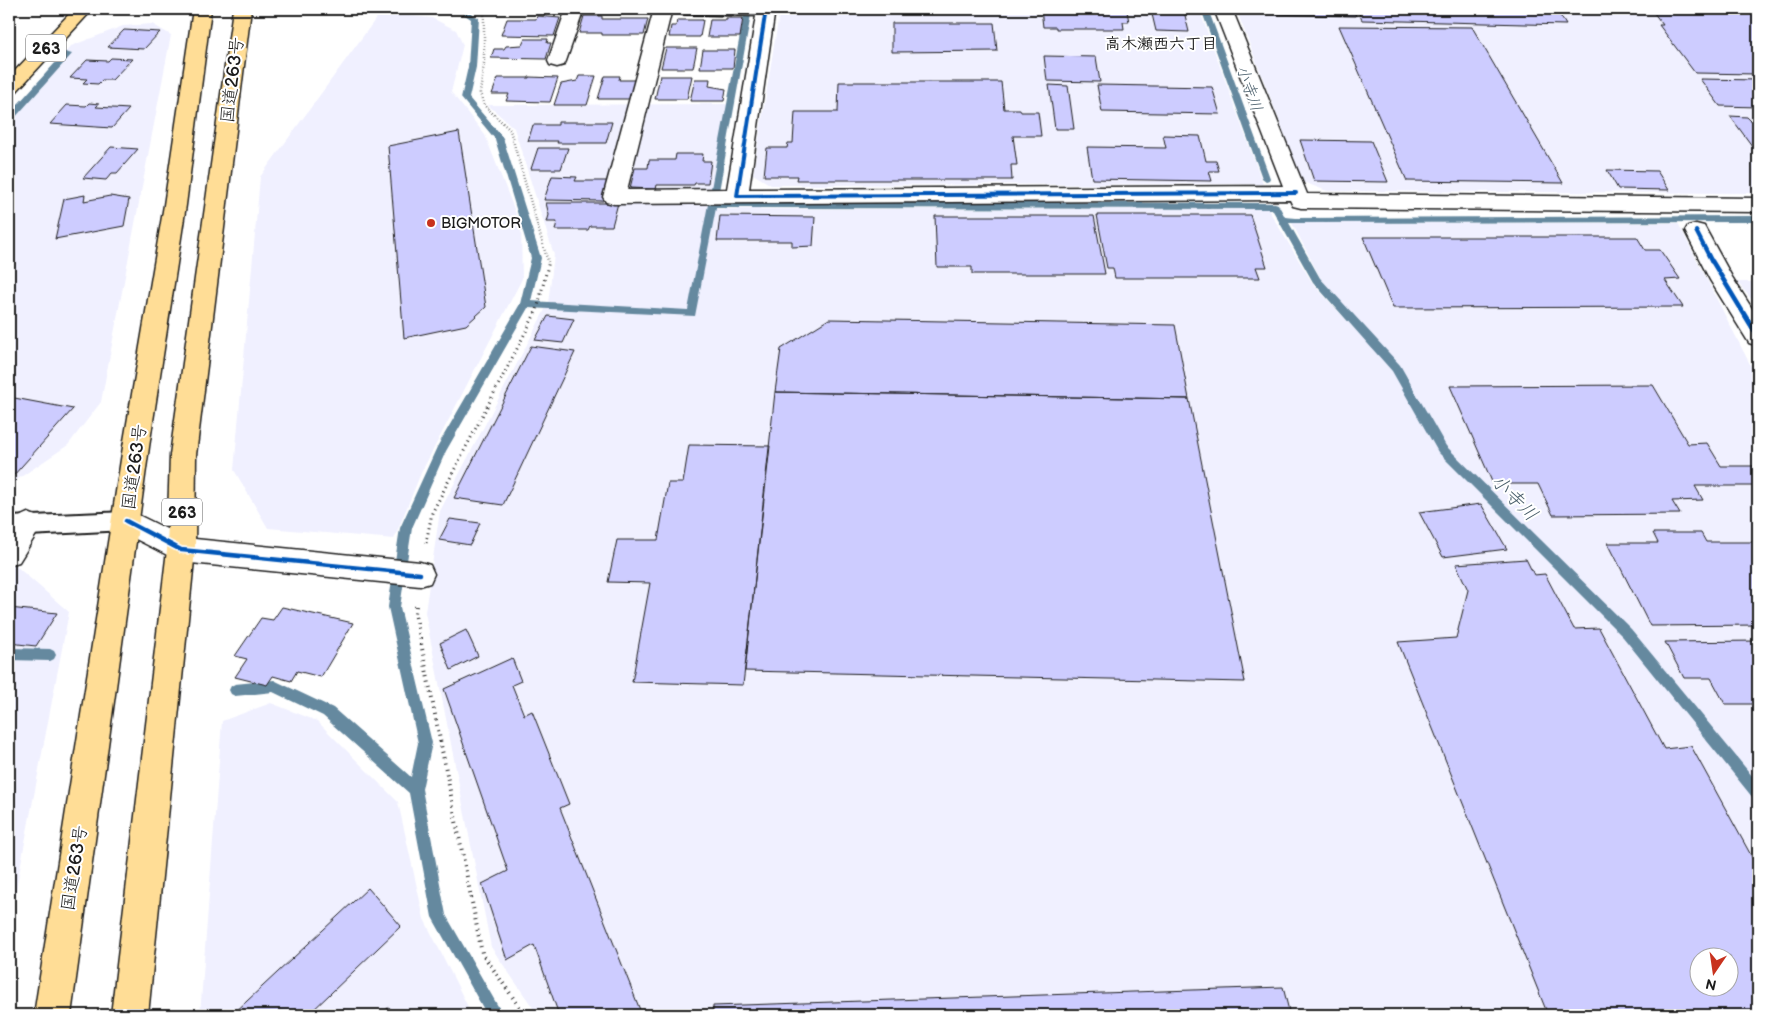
<svg xmlns="http://www.w3.org/2000/svg" width="1767" height="1024" viewBox="0 0 1767 1024" font-family="'Balsamiq Sans','Klee One',sans-serif">
	<rect width="100%" height="100%" fill="#fff"/>
	<filter id="ink" filterUnits="userSpaceOnUse"><feTurbulence type="fractalNoise" baseFrequency=".02" numOctaves="2"/><feDisplacementMap in="SourceGraphic" scale="10" xChannelSelector="R" yChannelSelector="G"/><feConvolveMatrix kernelMatrix="1 2 1 2 8 2 1 2 1" color-interpolation-filters="sRGB"/></filter>
	<g filter="url(#ink)">
		<path fill="#f0f0ff" fill-rule="evenodd" d="M780,9H1199L1263,184L771,185L753,174Z
			M1236,9H1758V193L1327,191L1303,182Z
			M380,13L432,18L456,30L463,45L451,92L485,135L521,227L522,279L421,473L394,539L268,528L234,470L260,177Z
			M152,24L171,35L101,402L68,445L9,485V114L71,46L123,26Z
			M733,104L713,209H1268L1313,284L1393,370L1437,450L1624,634L1758,801V1015H538L491,947L425,612L440,511L548,304L554,255L514,128L488,105ZM1700,956H1730V986H1700Z
			M1292,223H1678L1758,380V787L1632,631L1445,447L1399,366L1321,279Z
			M1737,282H1758V307Z
			M9,560L69,612L9,926Z
			M271,703L317,721L398,802L424,919L472,1015H200L222,721Z"/>
		<g fill="none" stroke-linecap="round" stroke-linejoin="round">
			<path fill="#65899f" fill-rule="evenodd" d="M397,9H464L479,18L476,67L469,98L503,138L541,258L531,301L688,310L745,9H752L717,202L1275,203L1278,204L1285,217L1296,218L1758,216V222L1289,223L1320,278L1400,365L1446,446L1631,629L1758,783V800L1753,798L1623,637L1438,452L1392,371L1313,282L1272,209L716,208L695,316L528,308L446,451L412,528L400,607L432,743L422,789L446,915L503,1015H487L432,917L409,793L323,716L273,692L235,696L231,694L229,690L231,686L235,684L274,680L278,682L333,708L411,777L418,743L388,607L400,528L437,447L520,304L531,258L495,139L461,98L468,67L471,19L462,13L400,11Z
				M1201,9H1208L1270,178L1269,180L1266,181L1262,178Z
				M65,52L72,54L12,121H9V114Z
				M9,648L50,649L54,651L56,655L54,659L50,661L9,660Z"/>
		</g>
		<path fill="#cdccff" stroke="#1c1c1c" fill-rule="evenodd" d="M888,9H1006L1007,11Z
			M1041,9H1121V11H1127L1129,22H1123L1124,29H1056V27H1043Z
			M1264,9H1353L1356,16L1266,14Z
			M1357,9H1556L1566,25L1362,20Z
			M1651,9H1752L1758,15V74L1695,73L1659,25H1663Z
			M1151,10L1184,11L1189,32L1156,31Z
			M537,16L560,18L554,36L501,35L507,19H536Z
			M584,16H602V19H648L644,35H602V33H579Z
			M726,18H743L740,37H707L710,20H726Z
			M677,20H703L700,37H669L671,26H676Z
			M892,23H994L997,51L892,52Z
			M1339,26L1472,27L1563,183L1407,181Z
			M124,30L160,32L144,49L108,47Z
			M525,39H548L547,43H551L546,59L491,58L494,49H504L506,46L522,45Z
			M666,48H697L693,68H661Z
			M703,50H735L733,68H700Z
			M1044,56L1096,57L1100,82L1047,81Z
			M111,58L132,59L112,80H102L98,84L83,83L87,79L70,78L87,60L108,61Z
			M579,76H596L587,105H554L561,84L577,81Z
			M605,76H620L619,80H635L630,99H598Z
			M660,76H692L687,99H655Z
			M529,77L558,78L550,102L506,101L509,94H492L498,78H529Z
			M695,79H710L709,86L726,89L724,101H690Z
			M1700,79L1758,80V107L1720,106Z
			M839,82H1001L1004,109H1020L1021,112H1038L1041,136H1013L1017,165H1011L1012,180H796L797,176H764L767,148H787L788,143H793L795,112H838Z
			M1049,85L1068,86L1074,129H1055Z
			M1097,85L1212,87L1220,114L1102,112Z
			M89,103L99,104L96,107L129,109L112,128L50,124L67,105L86,106Z
			M1730,116L1747,117L1750,120H1758V154Z
			M558,122H612L606,143H557L558,141H528L533,125H558Z
			M459,132L486,307L466,325L404,338L388,146Z
			M1163,135L1200,136L1206,161H1216L1219,171H1209L1212,181L1092,179L1087,147L1166,148Z
			M1300,140L1371,141L1388,182L1314,181Z
			M111,147L138,149L117,173H112L106,180L83,178Z
			M538,148H568L561,169H531Z
			M676,154H703L702,161H711L708,183H695L694,185H657L656,189L630,188L635,168H648L649,160H675Z
			M1607,170L1657,171L1669,190L1618,189Z
			M552,176L577,177L575,181H608L603,201L544,200Z
			M85,195L84,201L110,196L129,199L124,226L55,239L64,199Z
			M546,203H618L612,226H590L588,230H555L557,222H547L549,215Z
			M1097,215H1250L1267,267H1256L1260,278H1115L1113,268H1107Z
			M720,216L815,217L813,246L792,247V241H717Z
			M935,216H1094L1105,274H972V267H937Z
			M1363,237H1637L1645,250H1660L1680,279L1665,280L1683,307L1393,308Z
			M548,316L574,319L563,343L535,340Z
			M829,319L1175,325L1189,399L775,392L781,349Z
			M531,346L575,352L503,505L454,498Z
			M1653,385L1688,444L1707,443L1721,466H1758V486H1695L1703,500L1672,501L1680,514L1553,515L1538,484H1493L1450,386Z
			M775,392L1189,399L1245,682L745,671Z
			M9,397L73,409L13,476L9,475Z
			M689,445L770,446L743,685L632,682L650,583L608,582L617,540H658L668,483H683Z
			M1481,504L1507,549L1443,557L1419,512Z
			M450,519L480,523L470,545L439,540Z
			M1653,533H1701L1706,542H1758V625L1650,626L1608,543H1658Z
			M1526,559L1534,575L1545,574L1574,629L1599,628L1664,749L1691,746L1758,868V1015H1548L1398,642L1456,638L1468,590L1456,564ZM1700,956H1730V986H1700Z
			M282,607L353,623L321,677L297,671L291,681L273,676L267,685L235,677L247,659L235,656L261,618L273,620Z
			M9,608L57,613L36,646L9,643Z
			M466,630L478,656L451,670L440,643Z
			M1758,641V704H1725L1711,678H1684L1665,642Z
			M512,658L521,681L512,685L524,715L532,711L569,804L560,808L642,1015H559L534,945L507,960L482,884L508,871L444,689Z
			M368,888L401,926L308,1015H232Z
			M1283,987L1290,1015H713V1006Z
			M389,1007L395,1015H380Z"/>
		<g fill="none" stroke-linecap="round" stroke-linejoin="round">
			<defs>
				<path id="lane" d="M126,512L134,514L137,521L134,528L126,530L9,536V517Z"/>
				<path id="street" d="M566,9H584L566,61L564,65L557,67L550,65L548,61Z
					M654,9H672L627,190L727,189L756,16L686,14L680,13L677,9H775L749,189L1283,186L1214,9H1232L1307,194L1758,198V212L1301,208L1293,206L1290,200L614,204L606,202L603,197Z
					M1696,224L1704,226L1732,277L1758,318V346L1749,343L1710,280L1685,231L1688,226Z
					M126,509L185,538L420,562L430,565L434,574L430,583L420,586L181,562L116,529L112,521L116,513Z
					M28,513L38,517L42,525L19,562L9,565C9,543 3,522 28,513Z"/>
				<path id="highway" d="M74,9H93L16,92L9,94V77Z
					M193,9H211L186,205L149,447L71,1015H34L123,447L164,205Z
					M233,9H251L196,455L195,550L148,1015H111L167,550L170,455Z"/>
			</defs>
			<use href="#lane" stroke="#1c1c1c" stroke-width="4"/>
			<use href="#street" stroke="#1c1c1c" stroke-width="3"/>
			<use href="#highway" stroke="#1c1c1c" stroke-width="3"/>
			<path stroke="#1c1c1c" stroke-width="2.5" stroke-dasharray="0.5 2.5" stroke-linecap="butt" d="M484,9V63L480,93L484,105L510,130L548,262"/>
			<path stroke="#1c1c1c" stroke-width="3" stroke-dasharray="1 4" stroke-linecap="butt" d="M426,543L432,513L537,310L549,261"/>
			<path stroke="#1c1c1c" stroke-width="4" stroke-dasharray="1 4.5" stroke-linecap="butt" d="M416,606L415,613L482,953L525,1015"/>
			<use href="#lane" fill="#fff" fill-rule="evenodd"/>
			<use href="#street" fill="#fff" fill-rule="evenodd"/>
			<use href="#highway" fill="#ffdd96" fill-rule="evenodd"/>
			<defs>
				<path id="cycleway-far1" d="M766,9L737,196L1296,193
					M1696,231L1712,262"/>
				<path id="cycleway" d="M1712,261L1758,337
					M126,521L181,550L420,574"/>
			</defs>
			<use href="#cycleway-far1" stroke="#fff" stroke-width="6"/>
			<use href="#cycleway" stroke="#fff" stroke-width="8"/>
			<use href="#cycleway-far1" stroke="#0057b8" stroke-width="4"/>
			<use href="#cycleway" stroke="#0057b8" stroke-width="4.5"/>
		</g>
	</g>
	<circle fill="#c8321e" stroke="#fff" stroke-width="2" cx="431" cy="223" r="5"/>
	<g text-anchor="middle" stroke-width="4" stroke-linejoin="round" paint-order="stroke">
		<g font-size="15" fill="#1c1c1c" stroke="#fff" text-anchor="start">
			<text x="441" y="228">BIGMOTOR</text>
		</g>
		<g font-size="16" font-weight="bold" fill="#1c1c1c" stroke="#fff">
			<text x="1161" y="49">高木瀬西六丁目</text>
		</g>
		<g fill="#fff" stroke="#606060" stroke-width="1">
			<rect x="26" y="34.5" width="40" height="27" rx="4"/>
			<rect x="162" y="498.5" width="40" height="27" rx="4"/>
		</g>
		<g font-size="16" font-weight="bold" fill="#1c1c1c">
			<text x="46" y="54">263</text>
			<text x="182" y="518">263</text>
		</g>
		<g font-size="16" font-style="italic" fill="#475c69" stroke="#fff">
			<text transform="translate(1250 88) rotate(70)" y="6">小寺川</text>
		</g>
		<g font-size="18" fill="#1c1c1c" stroke="#fff">
			<text transform="translate(232 80) rotate(-83)" y="6">国道263号</text>
			<text transform="translate(134 467) rotate(-82)" y="6">国道263号</text>
			<text transform="translate(74 868) rotate(-81)" y="6">国道263号</text>
		</g>
		<g font-size="19" font-style="italic" fill="#475c69" stroke="#fff">
			<text transform="translate(1515 497) rotate(45)" y="7">小寺川</text>
		</g>
	</g>
	<rect width="1767" height="1024" fill="none" stroke="#fff" stroke-width="30"/>
	<rect x="15" y="15" width="1737" height="994" fill="none" stroke="#1c1c1c" stroke-width="2" filter="url(#ink)"/>
	<g transform="translate(1714 972) rotate(193)"><circle r="24" fill="#ffffff" stroke="#a4a4a4"/>
	<path d="M0-4L9 19L0 12L-9 19Z" fill="#c8321e"/>
	<text y="-8" font-size="14" font-weight="bold" text-anchor="middle" fill="#1c1c1c">N</text>
	</g>
</svg>
